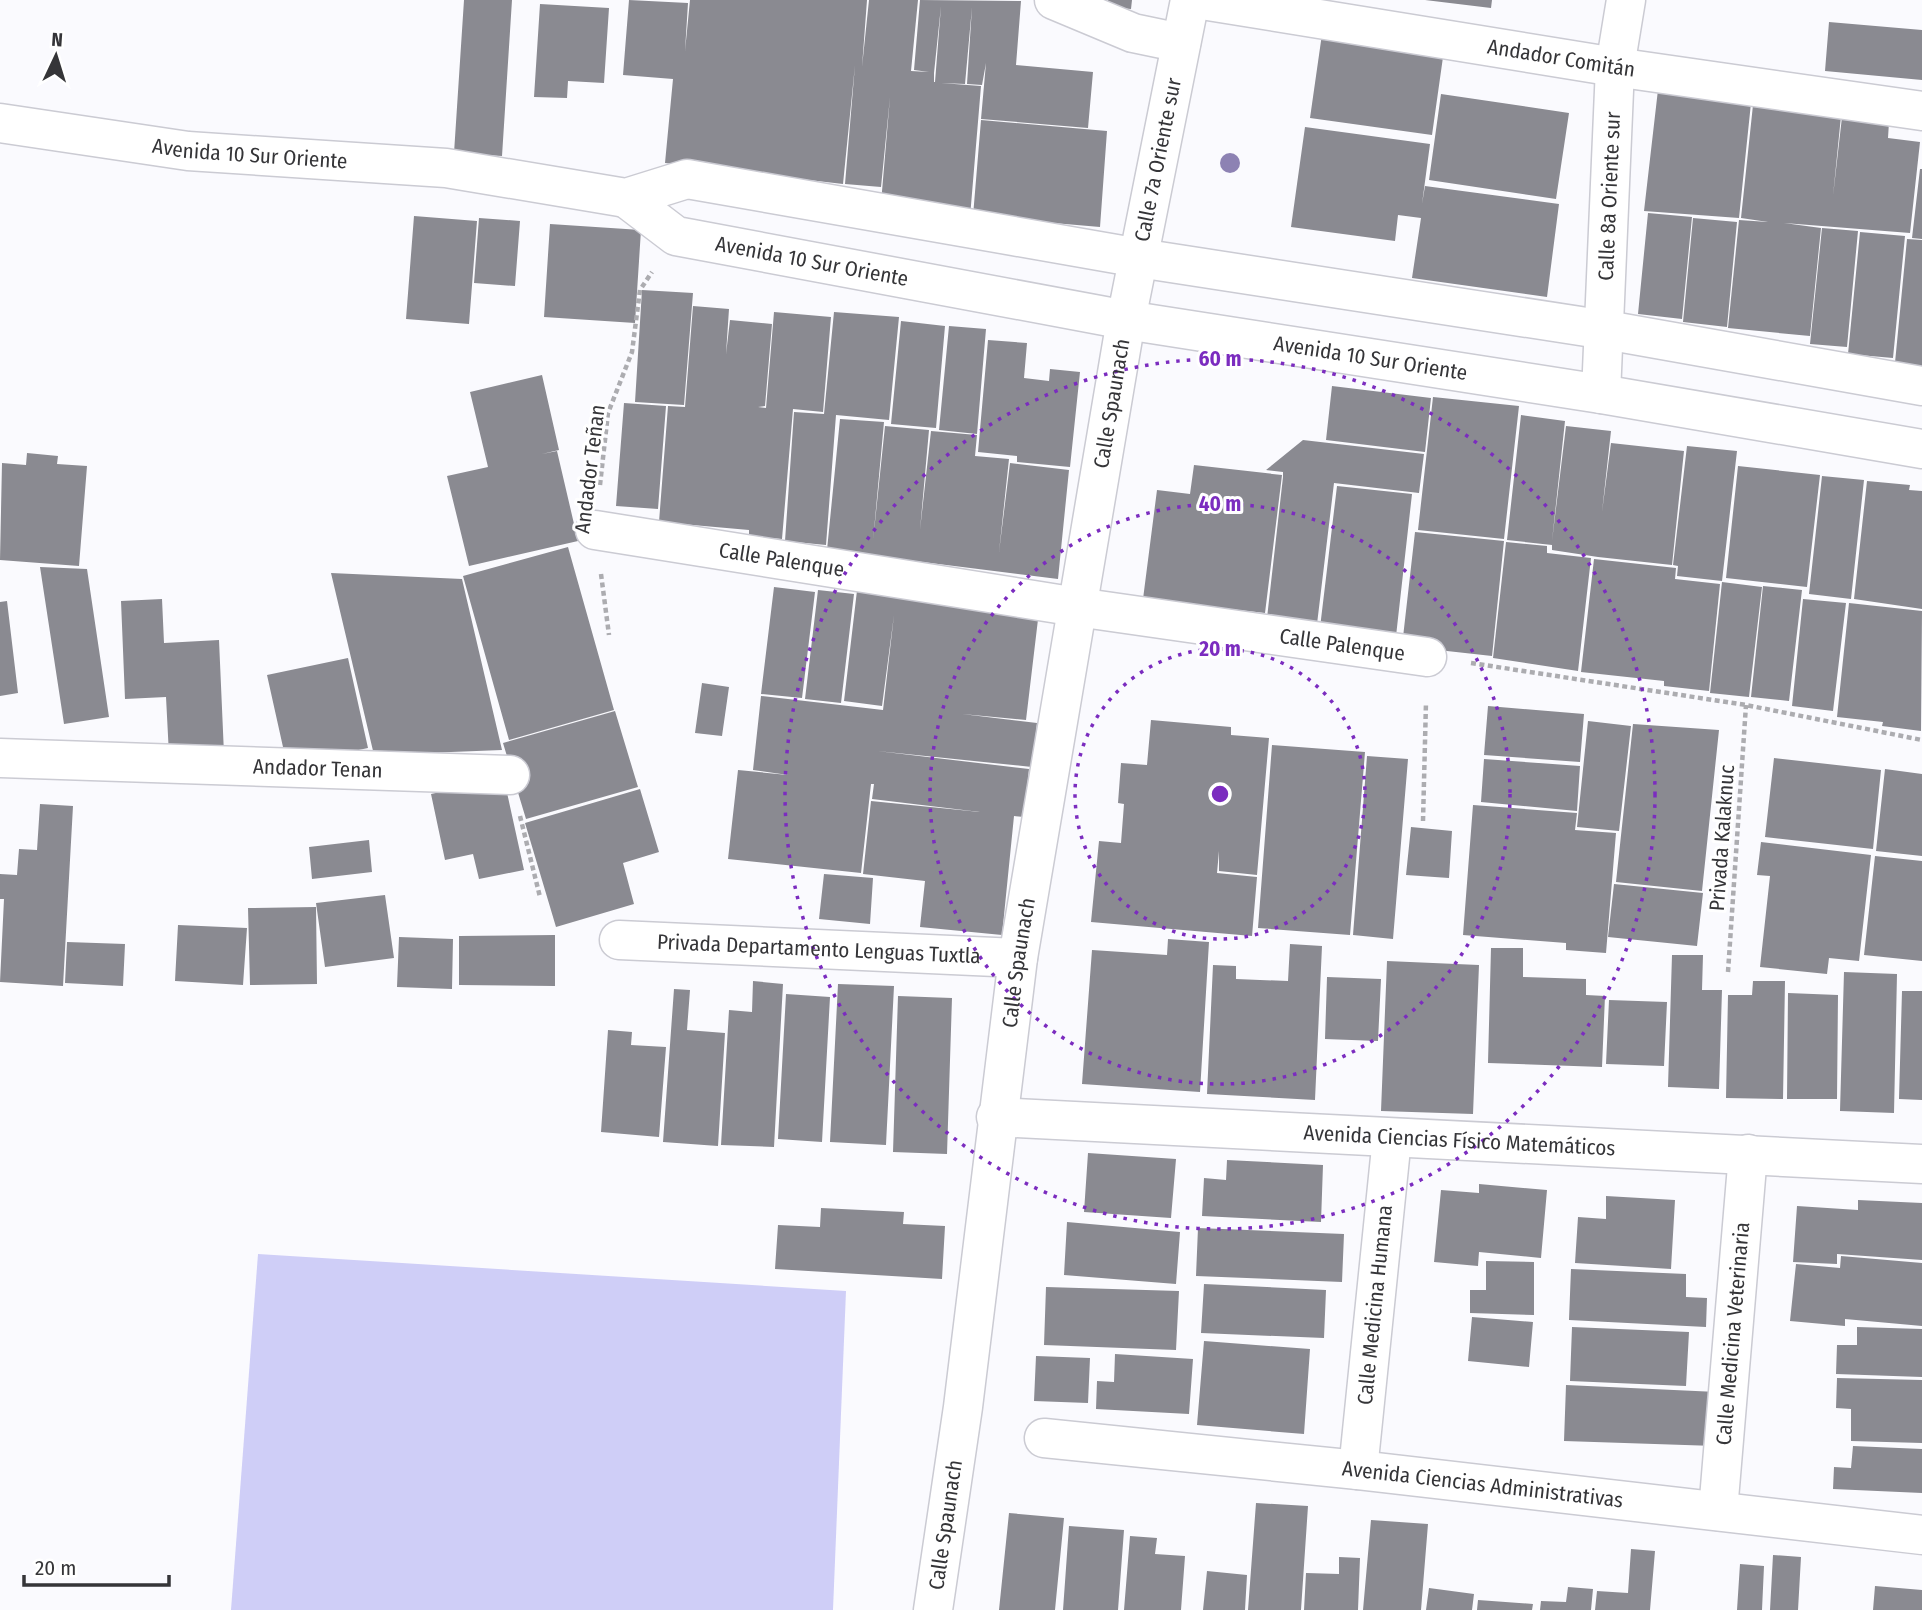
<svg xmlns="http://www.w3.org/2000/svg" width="1922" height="1610" viewBox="0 0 1922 1610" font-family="'Fira Sans Condensed',sans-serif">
	<rect width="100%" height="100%" fill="#fafafe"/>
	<path fill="#cfcef7" d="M258,1254L846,1291L833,1610H231Z"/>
	<path fill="#8a8a91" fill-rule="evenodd" d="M464,0H512L502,156L454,153Z
		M629,0L688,3L685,51L690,0H867L862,67L869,0H918L911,71L929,72L914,70L920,0L1021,1L1016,65L1093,72L1088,128L981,119L986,63L982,85L967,84L972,7L965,84L941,83L981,86L970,217L881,203L890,97L881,187L845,184L855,65L843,184L665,163L673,79L623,75ZM941,6L935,82H934V73Z
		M1108,0H1132L1131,9L1107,7Z
		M1425,0H1492L1491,8Z
		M540,4L609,8L604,83L568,81L567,98L534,97Z
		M1829,22L1922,30V80L1825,71Z
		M1322,34L1444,50L1432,135L1310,118Z
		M1659,81L1751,103L1739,218L1644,211Z
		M1441,94L1569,113L1556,199L1429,180Z
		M1753,105L1841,116L1833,196L1842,117L1889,122L1888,138L1920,142L1910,233L1784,223L1821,228L1810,336L1728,328L1739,220L1768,222L1741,218Z
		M981,120L1107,131L1100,227L973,216Z
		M1305,127L1430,144L1422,204L1425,186L1559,204L1547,297L1412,278L1421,218L1398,215L1395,241L1291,227Z
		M1920,169H1922V239L1912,238Z
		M1648,213L1692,217L1682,319L1638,314Z
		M414,216L477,221L469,324L406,319Z
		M479,218L520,221L515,286L474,283Z
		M1693,218L1737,222L1727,327L1683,322Z
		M550,224L641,230L635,323L544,317Z
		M1822,228L1858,231L1847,347L1810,344Z
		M1860,232L1905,236L1893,358L1848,354Z
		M1907,239L1922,240V376L1894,373Z
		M642,290L693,293L684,405L635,402Z
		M693,306L729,309L726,354L730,320L772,324L765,406L758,407L766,408L774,312L831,317L823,412L793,409L782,539L749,536V530L659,522L668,406L685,407Z
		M834,312L899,317L889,420L836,415L826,545L785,541L794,412L824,414Z
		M901,321L945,326L936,428L891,424Z
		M949,326L986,329L977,434L939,430Z
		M988,340L1027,343L1024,378L1049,381L1050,369L1080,372L1070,467L1017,462V456L978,452Z
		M542,375L559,450L542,454L557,451L578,541L469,566L447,476L488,467L470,392Z
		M1332,386L1431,398L1425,452L1326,440Z
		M1433,397L1519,406L1504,539L1418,530Z
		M624,403L666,406L658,509L616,506Z
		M1521,415L1565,421L1552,541L1566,426L1611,431L1602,512L1611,443L1684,451L1672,565L1598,557L1552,550V545L1507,540Z
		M840,419L884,422L873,541L885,426L929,430L920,530L931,431L977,435L975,456L1009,459L999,552L1010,463L1069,470L1058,579L827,550Z
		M1303,440L1424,454L1419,493L1334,483L1317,624L1267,618L1283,477V472L1266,470Z
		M1687,446L1737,451L1722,581L1677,576L1678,566L1673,565Z
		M27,453L58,456L57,464L87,466L79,566L0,560L2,463L26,465Z
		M1194,465L1282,475L1265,613L1143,599L1157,490L1190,494Z
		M1738,466L1820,475L1807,587L1726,578Z
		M1822,476L1864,480L1851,599L1809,594Z
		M1867,481L1910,485L1909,490L1922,491V609L1854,599Z
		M1337,486L1412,494L1395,645L1319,636Z
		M1415,532L1504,541L1492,656L1402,646Z
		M1506,542L1547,546V553L1591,558L1578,671L1493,658Z
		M568,547L614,710L509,740L463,576Z
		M1594,559L1676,568L1675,579L1720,584L1709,691L1664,686V681L1581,672Z
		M40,567L87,569L109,717L64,724Z
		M331,573L462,579L502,750L374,755Z
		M858,582L1039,611L1026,720L962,714L1037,723L1032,767L877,751L1029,769L1024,817L1014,816L1002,935L920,927L925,881L863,874L871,801L980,812L872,799L874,784H871L861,873L728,859L738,770L788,775L753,770L761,696L883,710L894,615L882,706L844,701Z
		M1722,582L1762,587L1749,697L1710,693Z
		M1763,586L1802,590L1789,701L1751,697Z
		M774,587L815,592L802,698L761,694Z
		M818,590L854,594L841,703L805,699Z
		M162,599L164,643L219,640L224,754L169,755L166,697L125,699L121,601Z
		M1803,599L1846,603L1833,711L1792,706Z
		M7,601L18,693L0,696V602Z
		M1849,603L1922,611L1921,731L1882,726L1883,722L1837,717Z
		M348,658L368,748L287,765L267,675Z
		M702,683L729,687L722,736L695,733Z
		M1488,706L1584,714L1580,762L1484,755Z
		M615,711L638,787L526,819L503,743Z
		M1151,720L1231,727V735L1269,738L1257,875L1219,871V851L1217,873L1257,877L1252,936L1091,922L1099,841L1121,843L1124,804L1118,803L1121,763L1147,765Z
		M1588,721L1631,726L1619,831L1577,827Z
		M1633,724L1719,730L1702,891L1616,882Z
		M1272,745L1365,752L1350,935L1258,928Z
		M1367,756L1408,759L1393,939L1353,935Z
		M1774,758L1881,770L1873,849L1765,837Z
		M1484,759L1580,766L1577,811L1481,802Z
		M1885,769L1922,774V856L1876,851Z
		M504,779L524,870L479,879L473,854L445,860L431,794Z
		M640,789L659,852L623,863L634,904L556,927L525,823Z
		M40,804L73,806L63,986L0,982L4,899H0V874L17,875L19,849L37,850Z
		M1473,805L1577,813L1575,830L1616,833L1606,953L1566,950V943L1463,935Z
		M1411,827L1452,831L1449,878L1406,875Z
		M369,840L372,872L312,879L309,847Z
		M1761,842L1871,855L1859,961L1829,958L1827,974L1760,967L1770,876L1757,875Z
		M1875,856L1922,861V961L1864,955Z
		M824,874L873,878L870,924L819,919Z
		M1614,884L1703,893L1697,946L1608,937Z
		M385,895L394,958L325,967L316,903Z
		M316,907L317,984L250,985L248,908Z
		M178,925L247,928L243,985L175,981Z
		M555,935V986L459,985V936Z
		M399,937L453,939L452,989L397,987Z
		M1168,939L1209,942L1200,1092L1082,1084L1092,950L1167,955Z
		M67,942L125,944L123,986L65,983Z
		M1290,944L1322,946L1315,1100L1207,1094L1213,965L1236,966V979L1288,981Z
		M1491,948H1523V977L1586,979V995L1605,996L1602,1067L1488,1063Z
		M1672,955H1703L1702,990H1722L1719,1089L1668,1087Z
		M1387,961L1479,965L1473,1114L1381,1111Z
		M1844,972L1897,974L1894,1113L1840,1111Z
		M1327,977L1381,979L1378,1041L1325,1039Z
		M753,981L783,984L774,1147L721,1145L729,1010L752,1012Z
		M1753,981H1785L1783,1099L1726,1098L1728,995H1752Z
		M838,984L894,986L886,1145L830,1142Z
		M674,989L690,990L687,1030L725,1033L718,1146L663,1142Z
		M1902,991H1922V1100L1899,1099Z
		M1788,993L1838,995L1837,1099H1787Z
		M786,994L830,997L822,1142L778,1139Z
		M898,996L952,998L947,1154L893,1152Z
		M1609,1000L1667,1002L1664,1066L1606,1064Z
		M608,1030L632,1032L631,1045L666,1047L659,1137L601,1132Z
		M1088,1153L1176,1159L1171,1218L1084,1212Z
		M1227,1160L1323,1165L1321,1222L1202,1216L1204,1178L1226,1180Z
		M1479,1184L1547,1190L1541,1258L1479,1252L1478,1266L1434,1262L1441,1190L1479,1193Z
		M1606,1196L1675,1200L1671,1269L1575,1263L1578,1217L1606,1219Z
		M1858,1200L1922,1203V1260L1837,1254V1264L1793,1262L1797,1206L1858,1210Z
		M821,1208L904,1212L903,1224L945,1226L942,1279L775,1269L778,1225L820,1227Z
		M1067,1222L1180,1232L1176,1284L1064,1275Z
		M1198,1228L1344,1234L1342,1282L1196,1276Z
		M1841,1256L1922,1263V1326L1845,1319V1326L1790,1321L1796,1264L1840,1268Z
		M1486,1261L1534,1262V1315L1470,1313V1290H1486Z
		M1571,1269L1686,1274V1297L1707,1298L1706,1327L1569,1320Z
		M1204,1284L1326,1290L1324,1338L1201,1333Z
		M1046,1287L1179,1291L1176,1350L1044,1345Z
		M1472,1317L1533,1322L1529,1367L1468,1361Z
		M1572,1327L1689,1332L1686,1386L1570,1381Z
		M1857,1327L1922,1329V1377L1836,1374L1837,1345H1857Z
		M1204,1341L1310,1349L1304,1434L1197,1425Z
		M1115,1354L1193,1359L1189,1414L1096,1409L1097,1381L1114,1382Z
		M1036,1356L1090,1358L1088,1403L1034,1401Z
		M1837,1378L1922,1380V1443L1851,1441V1409L1836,1408Z
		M1566,1385L1717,1392L1715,1446L1564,1441Z
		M1853,1446L1922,1449V1493L1833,1489L1834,1467L1851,1468Z
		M1256,1503L1308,1506L1301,1610H1248Z
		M1009,1513L1064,1518L1055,1610H999Z
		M1371,1520L1428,1524L1421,1610H1363Z
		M1069,1526L1124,1530L1118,1610H1063Z
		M1130,1536L1157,1538L1155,1554L1185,1556L1181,1610H1124Z
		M1631,1549L1655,1551L1650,1610H1595L1597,1591L1628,1593Z
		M1773,1555L1801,1557L1798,1610H1770Z
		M1339,1557L1360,1558L1358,1610H1304L1306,1573L1339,1574Z
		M1740,1564L1764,1566L1762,1610H1737Z
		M1207,1571L1247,1575L1245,1610H1203Z
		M1875,1586L1922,1590V1610H1873Z
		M1568,1587L1593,1589L1591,1610H1540L1541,1601L1566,1602Z
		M1429,1588L1474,1594L1472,1610H1426Z
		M1478,1600L1533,1604L1532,1610H1477Z"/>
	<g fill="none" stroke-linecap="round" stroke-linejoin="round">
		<defs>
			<g id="street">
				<path d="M1054,0L1133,33L1181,43"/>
				<path id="s1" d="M1202,0L1615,67L1922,111"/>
				<path id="s2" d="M0,123L188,151L446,168L626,198L687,179L1139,258L1606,330L1922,386"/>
				<path id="s3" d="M626,198L676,236L1126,320L1601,394L1922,449"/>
				<path id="s4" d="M1601,394L1615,67L1626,0"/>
				<path id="s5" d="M595,530L1077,607L1427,657"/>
				<path id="s6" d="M0,758L510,775"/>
				<path id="s7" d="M619,940L1018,958"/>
				<path id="s8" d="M996,1117L1922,1164"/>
				<path id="s9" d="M1044,1438L1358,1470L1922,1535"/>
				<path id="s10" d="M1358,1470L1392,1138"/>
				<path id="s11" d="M1718,1511L1748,1154"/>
			</g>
			<g id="secondary">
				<path id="s12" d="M933,1610L963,1407L1018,958L1126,320L1190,0"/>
			</g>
		</defs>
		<use href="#street" stroke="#cbcbd3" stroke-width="41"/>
		<use href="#secondary" stroke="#cbcbd3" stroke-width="41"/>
		<path stroke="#acacb0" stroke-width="4.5" stroke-dasharray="5 3.5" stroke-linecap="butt" d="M600,485L608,413L632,352L640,290L652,272
			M601,574L609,635
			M1471,663L1746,705L1922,740
			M520,816L540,897
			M1423,821L1426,702
			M1728,972L1746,705"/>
		<use href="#street" stroke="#fff" stroke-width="38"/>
		<use href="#secondary" stroke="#fff" stroke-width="38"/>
	</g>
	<circle fill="#8d82b3" cx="1230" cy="163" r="10"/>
	<g fill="none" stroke="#7b2cbf" stroke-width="3.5" stroke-dasharray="3.5 7">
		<circle cx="1220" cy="794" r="145"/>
		<circle cx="1220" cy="794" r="290"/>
		<circle cx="1220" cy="794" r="435"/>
	</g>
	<g text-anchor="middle" stroke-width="6" stroke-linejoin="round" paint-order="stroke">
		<g font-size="21" fill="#353538" stroke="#fff">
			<text dy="7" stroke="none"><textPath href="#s1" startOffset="364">Andador Comitán</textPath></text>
			<text dy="7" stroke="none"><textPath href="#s2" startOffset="252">Avenida 10 Sur Oriente</textPath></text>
			<text dy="7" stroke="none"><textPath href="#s12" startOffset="1468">Calle 7a Oriente sur</textPath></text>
			<text dy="7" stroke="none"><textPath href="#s4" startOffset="198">Calle 8a Oriente sur</textPath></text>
			<text dy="7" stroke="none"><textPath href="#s3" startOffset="201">Avenida 10 Sur Oriente</textPath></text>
			<text dy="7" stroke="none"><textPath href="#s3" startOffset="768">Avenida 10 Sur Oriente</textPath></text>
			<text dy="7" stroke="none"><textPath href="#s12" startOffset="1220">Calle Spaunach</textPath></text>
			<text transform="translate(590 469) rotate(-83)" y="7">Andador Teñan</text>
			<text dy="7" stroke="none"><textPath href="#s5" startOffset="189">Calle Palenque</textPath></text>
			<text dy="7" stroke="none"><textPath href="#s5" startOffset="756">Calle Palenque</textPath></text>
			<text dy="7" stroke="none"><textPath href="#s6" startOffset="318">Andador Tenan</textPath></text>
			<text transform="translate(1722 838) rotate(-86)" y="7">Privada Kalaknuc</text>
			<text dy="7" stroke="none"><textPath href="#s7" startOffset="200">Privada Departamento Lenguas Tuxtla</textPath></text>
			<text dy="7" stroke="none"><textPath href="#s12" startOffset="653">Calle Spaunach</textPath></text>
			<text dy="7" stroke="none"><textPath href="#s8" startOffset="464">Avenida Ciencias Físico Matemáticos</textPath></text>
			<text dy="7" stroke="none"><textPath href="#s10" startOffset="166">Calle Medicina Humana</textPath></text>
			<text dy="7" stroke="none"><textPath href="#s11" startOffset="178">Calle Medicina Veterinaria</textPath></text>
			<text dy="7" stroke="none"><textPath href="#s9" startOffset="441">Avenida Ciencias Administrativas</textPath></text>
			<text dy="7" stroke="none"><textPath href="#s12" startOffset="86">Calle Spaunach</textPath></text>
		</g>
	</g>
	<circle cx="1220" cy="794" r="10" fill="#7b2cbf" stroke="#fff" stroke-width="3.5"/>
	<g font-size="21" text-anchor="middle" font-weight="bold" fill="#7b2cbf" stroke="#fff" stroke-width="6" stroke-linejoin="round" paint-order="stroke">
		<text x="1220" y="366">60 m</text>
		<text x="1220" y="511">40 m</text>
		<text x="1220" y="656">20 m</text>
	</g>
	<g transform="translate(56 56) rotate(4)" stroke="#ffffff" stroke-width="5" paint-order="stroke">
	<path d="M0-5L12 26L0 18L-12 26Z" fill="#353538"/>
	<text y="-10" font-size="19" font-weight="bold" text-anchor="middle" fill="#353538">N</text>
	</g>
	<path d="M24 1575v10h145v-10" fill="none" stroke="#353538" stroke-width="3.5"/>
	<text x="35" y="1575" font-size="21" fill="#353538" stroke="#ffffff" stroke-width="5" paint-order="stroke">20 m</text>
</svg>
